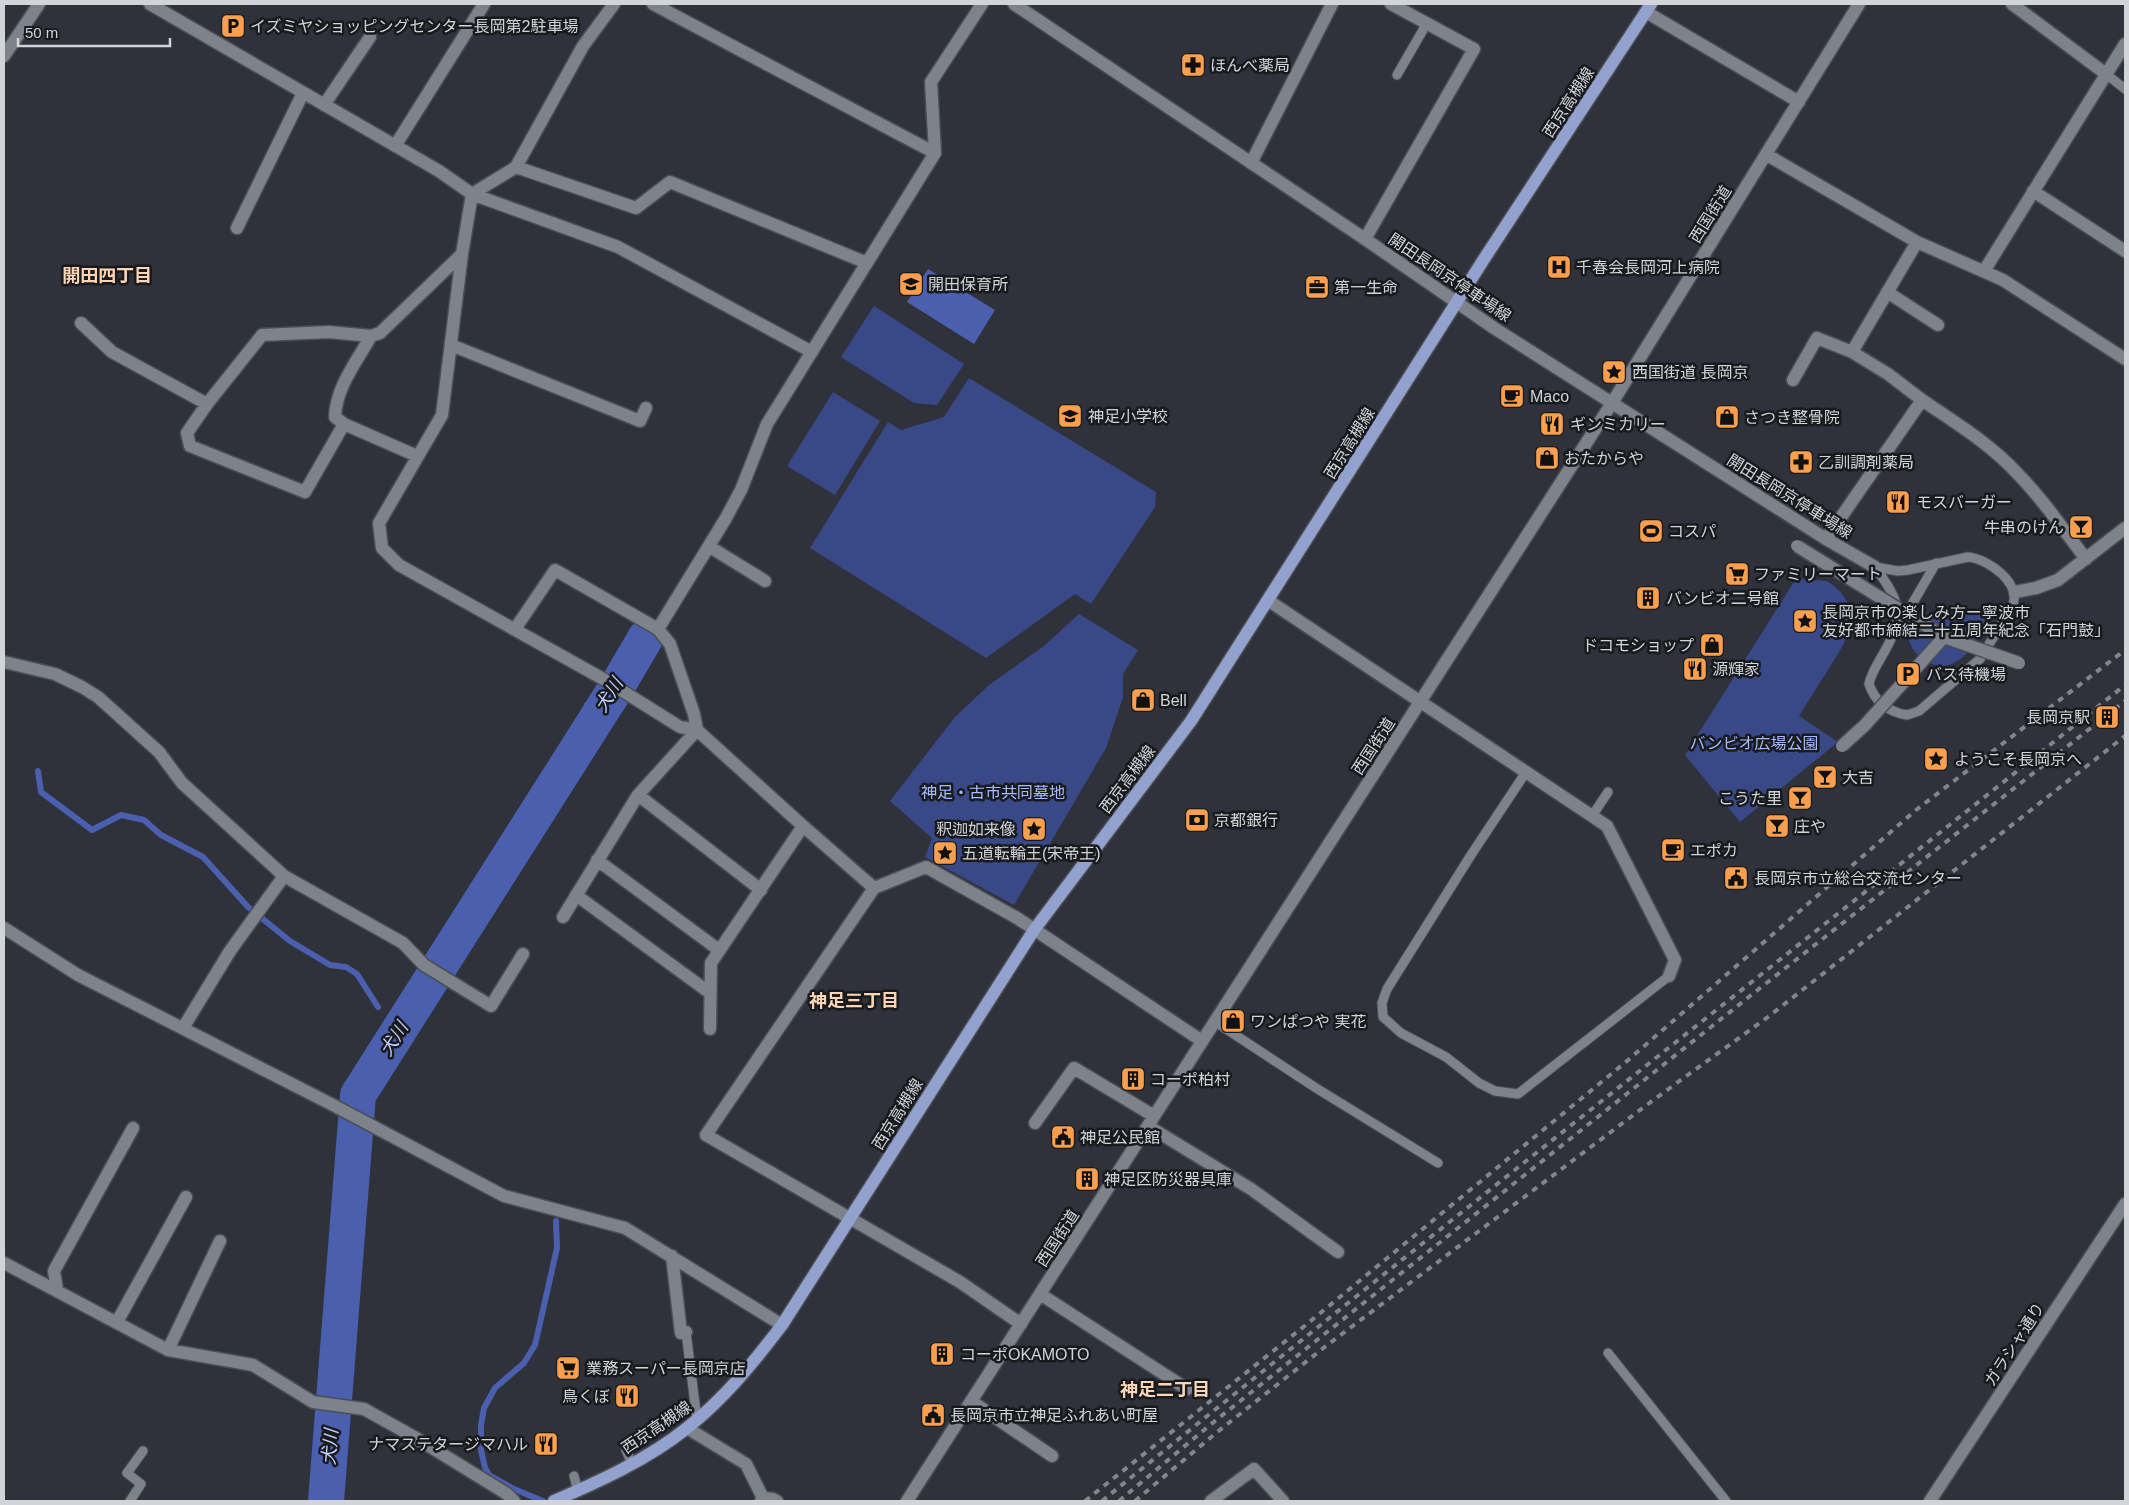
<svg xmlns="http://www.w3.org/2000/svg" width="2129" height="1505" viewBox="0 0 2129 1505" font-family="Helvetica,'Noto Sans JP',sans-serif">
	<rect width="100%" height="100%" fill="#2f323a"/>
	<path fill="#394988" d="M874,306L964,364L937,405L914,403L841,357Z
		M969,378L1156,492L1155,507L1091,604L1075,594L986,658L810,548L888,422L901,430L944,417Z
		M833,392L880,421L835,495L787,466Z
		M1797,577C1809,584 1822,576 1833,585C1867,613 1845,643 1828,670C1818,686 1808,701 1799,716L1838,742L1740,822L1685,755Z
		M1979,608L1987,613L1990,622C1976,644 1955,679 1926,661C1914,654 1910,646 1907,633L1913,622Z
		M1079,614L1138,650L1123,674V697L1106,748L1014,905L925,857L932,838L890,801L955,717L989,685L1044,646Z"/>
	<path fill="#4a5fae" d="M928,269L995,310L974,344L907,302Z"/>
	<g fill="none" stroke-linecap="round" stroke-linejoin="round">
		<path stroke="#4a5fae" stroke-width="6" d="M587,705L589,730
			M38,771L41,792L92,830L121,815L144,820L161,835L203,857L248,907L290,941L330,965L346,967L357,974L378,1007
			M543,1501L514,1489L489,1475L485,1468L481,1450V1425L484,1408L495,1388L524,1363L535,1345L557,1248L556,1221"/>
		<path stroke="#4a5fae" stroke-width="36" d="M326,1501L358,1095L616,688L646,637"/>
		<defs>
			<path id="service" d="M2106,74L2125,89
				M1397,75L1427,23
				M1968,557C1989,559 2023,584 2012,607L1980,659L1919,711L1907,715C1889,712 1875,702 1869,684C1871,674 1877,665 1882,656C1906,615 1901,603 1875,567L1898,571L1908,570Z
				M1897,630L1936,563
				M1526,772L1471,855L1387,989L1382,1003L1383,1017L1401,1033L1446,1057L1479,1083L1495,1091L1518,1094L1669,976
				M1592,816L1608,792
				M1214,1021L1316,1088L1438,1163
				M686,1332L697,1420
				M1608,1353L1726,1501
				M626,1450L632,1464
				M574,1476L578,1491
				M130,1501L141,1484L127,1473L143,1451"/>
			<path id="minor" d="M150,4L439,171L472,194L618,247L812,352
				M614,4L583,46L516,167L472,194L462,254L442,415L379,523L382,548L399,565L605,680L680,727L697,730L803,826L711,963L710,1029
				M653,4L935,153
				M2012,4L2106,74
				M1646,12L1799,102
				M4,56L39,4
				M324,105L370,37
				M395,146L484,4
				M1767,155L1917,242L2003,280L2125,359
				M1251,163L1332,4
				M516,167L636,208L670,182L867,263
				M2033,191L2125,251
				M237,228L303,93
				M1365,239L1474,49L1391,4
				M1984,271L2125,44
				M1887,292L1938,325
				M81,323L112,352L207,404
				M371,336L329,332L262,335L207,404L187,433L190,446L305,492L344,424L417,456
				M451,345L640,421L646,408
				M1852,352L1888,374L1922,400
				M1793,380L1817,338L1852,352L1917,242
				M344,424L335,417C336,387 357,361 371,336L380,333L462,254
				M1826,539L1922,400C1954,422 1989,443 2016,472C2042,498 2063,529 2086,559
				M710,547L765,581
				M2015,592L2036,588L2058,580L2125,528
				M515,629L555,570L658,629
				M4,662L55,674L82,687L98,697L159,752L182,783L284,876L403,943L424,965L491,1006L523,954
				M638,795L761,890
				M803,826L874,888
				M597,860L719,950
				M576,895L710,993
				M563,917L638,795L697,730L694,714L670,644L658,629L726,518L741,490L767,424L935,153L931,82L982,4
				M4,928L78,975L333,1105L504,1196L625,1228L782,1325
				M183,1028L230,951L284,876
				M1035,1123L1074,1068L1154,1116
				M1148,1126L1251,1189L1338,1252
				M672,1256L681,1333L686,1332
				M4,1263L168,1350L253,1365L313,1402L364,1409L416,1438L507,1494L514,1501
				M57,1290L54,1271L133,1128
				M1040,1294L1187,1389
				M117,1322L186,1197
				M1021,1324L960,1282L706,1135L874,888L926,867L1017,918L1202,1041
				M168,1350L220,1241
				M971,1401L1052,1456
				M687,1428L746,1464L763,1498L761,1501
				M763,1498L773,1499L777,1501
				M907,1501L1612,403L1859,4
				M1211,1501L1254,1469L1283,1501"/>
			<path id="tertiary" d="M1269,601L1607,826L1675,960L1669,976
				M1930,1501L2125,1204"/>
			<path id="secondary" d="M1014,4L1365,239L1494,328L1826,539L1875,567"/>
			<path id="primary" d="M554,1501C600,1481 647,1460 687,1428C724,1399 754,1362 782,1325L1034,930L1191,721L1484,259L1651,4"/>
		</defs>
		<use href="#service" stroke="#4b4e55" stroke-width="11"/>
		<use href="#minor" stroke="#4b4e55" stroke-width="15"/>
		<use href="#tertiary" stroke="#4b4e55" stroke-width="15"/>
		<use href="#secondary" stroke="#4b4e55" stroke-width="15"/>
		<use href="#primary" stroke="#4b4e55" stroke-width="15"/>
		<use href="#service" stroke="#7e828b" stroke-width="9"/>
		<use href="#minor" stroke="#7e828b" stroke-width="12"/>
		<use href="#tertiary" stroke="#7e828b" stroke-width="12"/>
		<use href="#secondary" stroke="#7e828b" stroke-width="12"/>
		<use href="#primary" stroke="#92a1ce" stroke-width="12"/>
		<path stroke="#83858c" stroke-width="4" stroke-dasharray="6 6" stroke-linecap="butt" d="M1085,1501L1307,1324L1627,1061L1916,810L2125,650
			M1102,1501C1182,1436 1262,1372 1343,1307C1603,1099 1865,893 2125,685
			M1119,1501L1210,1425L1750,996L2125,701
			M1135,1501L1216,1433L1326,1346L1656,1098L1768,1017L2125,736"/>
		<defs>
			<path id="pedestrian-bridge" d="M1797,546L1944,637L2019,663
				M1842,746L1865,725L1944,637"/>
		</defs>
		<use href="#pedestrian-bridge" stroke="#4b4e55" stroke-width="15" stroke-linecap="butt"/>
		<use href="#pedestrian-bridge" stroke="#7e828b" stroke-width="12"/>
	</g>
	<defs>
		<symbol id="parking-square" viewBox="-11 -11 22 22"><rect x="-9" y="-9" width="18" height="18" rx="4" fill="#f99f4d" stroke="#191a1e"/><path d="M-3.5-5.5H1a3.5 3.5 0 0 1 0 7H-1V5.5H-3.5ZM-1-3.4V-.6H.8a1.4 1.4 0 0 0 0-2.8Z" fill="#111"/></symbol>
		<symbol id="pharmacy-square" viewBox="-11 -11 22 22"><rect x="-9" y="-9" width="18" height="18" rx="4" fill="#f99f4d" stroke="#191a1e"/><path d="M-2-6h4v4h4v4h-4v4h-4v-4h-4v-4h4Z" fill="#111"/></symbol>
		<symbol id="hospital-square" viewBox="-11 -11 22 22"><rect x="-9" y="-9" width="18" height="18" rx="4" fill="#f99f4d" stroke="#191a1e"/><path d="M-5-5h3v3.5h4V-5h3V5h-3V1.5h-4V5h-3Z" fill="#111"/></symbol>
		<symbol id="school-square" viewBox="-11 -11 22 22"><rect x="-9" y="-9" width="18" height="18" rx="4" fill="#f99f4d" stroke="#191a1e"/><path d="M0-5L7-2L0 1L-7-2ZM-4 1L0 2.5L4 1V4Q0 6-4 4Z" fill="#111"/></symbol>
		<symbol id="office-square" viewBox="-11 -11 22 22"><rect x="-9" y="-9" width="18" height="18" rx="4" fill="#f99f4d" stroke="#191a1e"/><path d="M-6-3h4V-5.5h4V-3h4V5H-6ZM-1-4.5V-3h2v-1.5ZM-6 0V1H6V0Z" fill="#111"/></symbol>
		<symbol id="sight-square" viewBox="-11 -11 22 22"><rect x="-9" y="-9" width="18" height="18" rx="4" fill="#f99f4d" stroke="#191a1e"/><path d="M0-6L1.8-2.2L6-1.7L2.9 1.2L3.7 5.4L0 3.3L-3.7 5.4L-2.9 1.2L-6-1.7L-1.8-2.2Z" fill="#111"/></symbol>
		<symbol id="cafe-square" viewBox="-11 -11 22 22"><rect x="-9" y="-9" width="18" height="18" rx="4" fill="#f99f4d" stroke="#191a1e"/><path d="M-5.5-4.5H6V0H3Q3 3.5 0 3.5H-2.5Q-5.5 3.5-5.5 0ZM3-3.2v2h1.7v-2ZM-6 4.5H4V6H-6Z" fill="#111"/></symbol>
		<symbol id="shop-square" viewBox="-11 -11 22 22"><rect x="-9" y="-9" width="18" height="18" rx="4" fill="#f99f4d" stroke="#191a1e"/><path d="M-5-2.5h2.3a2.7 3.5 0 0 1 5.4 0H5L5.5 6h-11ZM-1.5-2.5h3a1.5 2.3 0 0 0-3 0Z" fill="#111"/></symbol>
		<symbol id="restaurant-square" viewBox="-11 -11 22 22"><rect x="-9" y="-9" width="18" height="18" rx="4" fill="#f99f4d" stroke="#191a1e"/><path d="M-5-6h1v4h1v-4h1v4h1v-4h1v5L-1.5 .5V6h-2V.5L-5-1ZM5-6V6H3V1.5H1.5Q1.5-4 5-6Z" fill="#111"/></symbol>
		<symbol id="bar-square" viewBox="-11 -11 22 22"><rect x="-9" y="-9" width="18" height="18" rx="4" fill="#f99f4d" stroke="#191a1e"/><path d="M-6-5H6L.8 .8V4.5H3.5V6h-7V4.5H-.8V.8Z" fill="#111"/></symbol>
		<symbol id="stadium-square" viewBox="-11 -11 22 22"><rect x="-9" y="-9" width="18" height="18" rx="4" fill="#f99f4d" stroke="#191a1e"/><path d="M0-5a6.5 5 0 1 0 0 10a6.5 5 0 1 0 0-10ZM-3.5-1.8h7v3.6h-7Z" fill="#111"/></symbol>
		<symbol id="supermarket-square" viewBox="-11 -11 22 22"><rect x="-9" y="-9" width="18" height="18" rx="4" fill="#f99f4d" stroke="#191a1e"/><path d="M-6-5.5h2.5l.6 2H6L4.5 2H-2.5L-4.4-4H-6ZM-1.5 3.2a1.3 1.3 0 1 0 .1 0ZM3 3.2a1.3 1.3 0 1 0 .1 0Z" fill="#111"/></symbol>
		<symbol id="building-square" viewBox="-11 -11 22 22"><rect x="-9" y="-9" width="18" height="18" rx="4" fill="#f99f4d" stroke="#191a1e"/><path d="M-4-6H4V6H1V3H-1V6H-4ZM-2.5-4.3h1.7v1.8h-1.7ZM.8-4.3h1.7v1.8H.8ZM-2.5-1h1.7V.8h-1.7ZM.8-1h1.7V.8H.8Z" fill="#111"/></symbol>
		<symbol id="bank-square" viewBox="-11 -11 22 22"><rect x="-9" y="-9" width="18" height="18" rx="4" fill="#f99f4d" stroke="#191a1e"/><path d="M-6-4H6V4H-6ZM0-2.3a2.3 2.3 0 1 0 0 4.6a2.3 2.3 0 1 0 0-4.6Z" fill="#111"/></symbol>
		<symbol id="civic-square" viewBox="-11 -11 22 22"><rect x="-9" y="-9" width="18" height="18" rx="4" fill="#f99f4d" stroke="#191a1e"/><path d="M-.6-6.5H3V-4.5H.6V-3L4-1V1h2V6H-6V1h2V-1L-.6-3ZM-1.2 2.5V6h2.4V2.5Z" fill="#111"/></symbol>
	</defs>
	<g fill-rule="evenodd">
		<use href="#parking-square" x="219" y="12" width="28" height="28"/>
		<use href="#pharmacy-square" x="1179" y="51" width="28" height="28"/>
		<use href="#hospital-square" x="1545" y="253" width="28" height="28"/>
		<use href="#school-square" x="897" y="270" width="28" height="28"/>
		<use href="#office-square" x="1303" y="273" width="28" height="28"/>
		<use href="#sight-square" x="1600" y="358" width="28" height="28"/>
		<use href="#cafe-square" x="1498" y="382" width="28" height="28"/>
		<use href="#school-square" x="1056" y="402" width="28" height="28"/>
		<use href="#shop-square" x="1713" y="403" width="28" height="28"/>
		<use href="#restaurant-square" x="1538" y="410" width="28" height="28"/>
		<use href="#shop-square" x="1533" y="444" width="28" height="28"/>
		<use href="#pharmacy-square" x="1787" y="448" width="28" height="28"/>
		<use href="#restaurant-square" x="1884" y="488" width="28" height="28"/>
		<use href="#bar-square" x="2067" y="513" width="28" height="28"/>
		<use href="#stadium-square" x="1637" y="517" width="28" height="28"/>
		<use href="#supermarket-square" x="1723" y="560" width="28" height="28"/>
		<use href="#building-square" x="1634" y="584" width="28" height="28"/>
		<use href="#sight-square" x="1791" y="607" width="28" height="28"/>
		<use href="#shop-square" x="1698" y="631" width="28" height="28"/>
		<use href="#restaurant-square" x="1681" y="655" width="28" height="28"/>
		<use href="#parking-square" x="1894" y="660" width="28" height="28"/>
		<use href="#shop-square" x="1129" y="686" width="28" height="28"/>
		<use href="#building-square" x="2093" y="703" width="28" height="28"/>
		<use href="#sight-square" x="1922" y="745" width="28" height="28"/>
		<use href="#bar-square" x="1811" y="763" width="28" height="28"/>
		<use href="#bar-square" x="1786" y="784" width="28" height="28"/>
		<use href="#bank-square" x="1183" y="806" width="28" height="28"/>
		<use href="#bar-square" x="1763" y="812" width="28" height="28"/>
		<use href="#sight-square" x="1020" y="815" width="28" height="28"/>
		<use href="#cafe-square" x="1659" y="836" width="28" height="28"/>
		<use href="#sight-square" x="931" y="839" width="28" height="28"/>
		<use href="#civic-square" x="1722" y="864" width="28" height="28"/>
		<use href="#shop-square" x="1219" y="1007" width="28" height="28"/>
		<use href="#building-square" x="1119" y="1065" width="28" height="28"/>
		<use href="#civic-square" x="1049" y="1123" width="28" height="28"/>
		<use href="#building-square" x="1073" y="1165" width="28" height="28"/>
		<use href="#building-square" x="928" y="1340" width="28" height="28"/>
		<use href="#supermarket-square" x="554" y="1354" width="28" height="28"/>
		<use href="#restaurant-square" x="613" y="1382" width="28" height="28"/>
		<use href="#civic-square" x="919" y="1401" width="28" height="28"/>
		<use href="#restaurant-square" x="532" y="1430" width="28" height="28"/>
	</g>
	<g text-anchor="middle" stroke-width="5" stroke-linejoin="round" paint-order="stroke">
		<g font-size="16" fill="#d2d4d9" stroke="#191a1e" text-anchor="start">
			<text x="250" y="32">イズミヤショッピングセンター長岡第2駐車場</text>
			<text x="1210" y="71">ほんべ薬局</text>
			<text x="1576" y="273">千春会長岡河上病院</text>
			<text x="928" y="290">開田保育所</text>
			<text x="1334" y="293">第一生命</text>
			<text x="1632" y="378">西国街道 長岡京</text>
			<text x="1530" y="402">Maco</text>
			<text x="1088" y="422">神足小学校</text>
			<text x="1744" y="423">さつき整骨院</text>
			<text x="1570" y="430">ギンミカリー</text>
			<text x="1564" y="464">おたからや</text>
			<text x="1818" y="468">乙訓調剤薬局</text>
			<text x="1916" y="508">モスバーガー</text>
			<text x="2064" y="533" text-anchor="end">牛串のけん</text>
			<text x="1668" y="537">コスパ</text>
			<text x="1754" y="580">ファミリーマート</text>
			<text x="1666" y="604">バンビオ二号館</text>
			<text x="1822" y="618">長岡京市の楽しみ方ー寧波市<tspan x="1822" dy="18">友好都市締結二十五周年紀念「石門鼓」</tspan></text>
			<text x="1694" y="651" text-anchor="end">ドコモショップ</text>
			<text x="1712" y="675">源輝家</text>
			<text x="1926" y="680">バス待機場</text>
			<text x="1160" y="706">Bell</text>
			<text x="2090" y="723" text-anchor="end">長岡京駅</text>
			<text x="1954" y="765">ようこそ長岡京へ</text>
			<text x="1842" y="783">大吉</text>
			<text x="1782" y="804" text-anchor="end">こうた里</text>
			<text x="1214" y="826">京都銀行</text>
			<text x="1794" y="832">庄や</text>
			<text x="1016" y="835" text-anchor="end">釈迦如来像</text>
			<text x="1690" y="856">エポカ</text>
			<text x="962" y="859">五道転輪王(宋帝王)</text>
			<text x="1754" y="884">長岡京市立総合交流センター</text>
			<text x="1250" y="1027">ワンぱつや 実花</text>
			<text x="1150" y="1085">コーポ柏村</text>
			<text x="1080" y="1143">神足公民館</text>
			<text x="1104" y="1185">神足区防災器具庫</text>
			<text x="960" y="1360">コーポOKAMOTO</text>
			<text x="586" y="1374">業務スーパー長岡京店</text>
			<text x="610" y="1402" text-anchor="end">鳥くぼ</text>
			<text x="950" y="1421">長岡京市立神足ふれあい町屋</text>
			<text x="528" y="1450" text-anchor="end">ナマステタージマハル</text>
		</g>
		<g font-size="16" fill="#d2d4d9" stroke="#191a1e">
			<text transform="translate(1568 102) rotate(-57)" y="6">西京高槻線</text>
			<text transform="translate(1710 214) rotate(-58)" y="6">西国街道</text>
			<text transform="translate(1450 277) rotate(34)" y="6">開田長岡京停車場線</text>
			<text transform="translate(1349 443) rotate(-58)" y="6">西京高槻線</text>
			<text transform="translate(1790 496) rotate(32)" y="6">開田長岡京停車場線</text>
			<text transform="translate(1373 746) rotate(-57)" y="6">西国街道</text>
			<text transform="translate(1127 779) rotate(-53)" y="6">西京高槻線</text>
			<text transform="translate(897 1114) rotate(-58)" y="6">西京高槻線</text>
			<text transform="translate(1057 1238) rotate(-57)" y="6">西国街道</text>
			<text transform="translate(2014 1344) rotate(-57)" y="6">ガラシャ通り</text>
			<text transform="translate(656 1427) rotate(-34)" y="6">西京高槻線</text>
		</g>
		<g font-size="16" fill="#a7bcfd" stroke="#191a1e">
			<text x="1754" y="749">バンビオ広場公園</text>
			<text x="993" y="798">神足・古市共同墓地</text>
		</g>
		<g font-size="18" font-weight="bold" fill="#fcd5b6" stroke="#191a1e">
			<text x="107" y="282">開田四丁目</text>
			<text x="854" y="1007">神足三丁目</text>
			<text x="1165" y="1396">神足二丁目</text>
		</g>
		<g font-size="18" font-style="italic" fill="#c0cffa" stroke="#191a1e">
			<text transform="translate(609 695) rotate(-58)" y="6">犬川</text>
			<text transform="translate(394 1039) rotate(-58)" y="6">犬川</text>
			<text transform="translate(330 1447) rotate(-85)" y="6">犬川</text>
		</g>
	</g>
	<rect width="2129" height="1505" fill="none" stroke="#d2d4d9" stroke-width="10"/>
	<path d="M18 38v8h152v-8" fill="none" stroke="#d2d4d9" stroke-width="2.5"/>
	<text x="25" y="38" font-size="15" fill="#d2d4d9" stroke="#191a1e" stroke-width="4" paint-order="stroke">50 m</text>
</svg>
